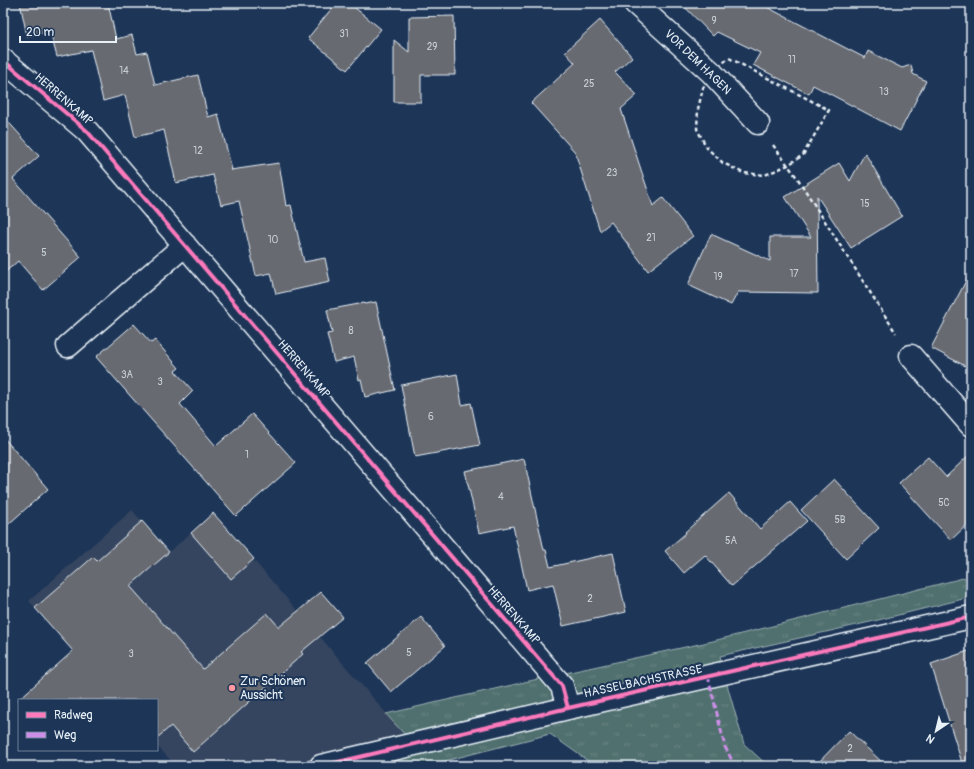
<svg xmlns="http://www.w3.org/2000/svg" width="974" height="769" viewBox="0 0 974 769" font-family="Pangolin,sans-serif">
	<defs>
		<pattern id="grass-tufts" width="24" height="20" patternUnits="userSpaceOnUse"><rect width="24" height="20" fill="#506f6e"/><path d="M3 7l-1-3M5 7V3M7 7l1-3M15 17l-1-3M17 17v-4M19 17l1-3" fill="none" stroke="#698483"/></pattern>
	</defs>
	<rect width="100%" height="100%" fill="#1d3557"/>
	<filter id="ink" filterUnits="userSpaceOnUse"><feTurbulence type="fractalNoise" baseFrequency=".025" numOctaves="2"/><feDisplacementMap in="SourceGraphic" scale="8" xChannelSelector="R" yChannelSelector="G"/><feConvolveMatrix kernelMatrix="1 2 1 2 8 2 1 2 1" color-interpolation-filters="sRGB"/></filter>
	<g filter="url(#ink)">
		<path fill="#34455f" d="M132,510L169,552L213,513L405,735L288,766H176L157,746V700H116L29,601Z"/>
		<path fill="url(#grass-tufts)" stroke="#9cb0b3" d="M971,576V597L870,622L720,656L728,688L744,744L768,766H595L550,734L425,766H288L405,735L386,714L538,679L713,641Z"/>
		<path fill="#686b72" stroke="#e8f1f8" d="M20,3H108L116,39L132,35L137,54L147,52L155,85L198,75L208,117L218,114L232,170H231L279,163L286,206L291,205L304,262L325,258L330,282L276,294L271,273L256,276L239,201L221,205L213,175L176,183L164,130L135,137L125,95L103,101L91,50L57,57L50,31L27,36Z
			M336,3H349L381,29L347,70L308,38Z
			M681,3H759L865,58L868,51L902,68L911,65L913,74L926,81L900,131L813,85L809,94L753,65L760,53L717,32L713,36Z
			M454,16L455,75H421V102H394V40L409,52V17Z
			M600,20L632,57L615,72L637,95L621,109L653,206L663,198L693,236L648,271L611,222L600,231L575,152L531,103L575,63L565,52Z
			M3,116L39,156L13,179L81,257L43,290L18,261L3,274Z
			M865,153L902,216L851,248L817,196L818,293L738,292L731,305L688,285L711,234L770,261V237H811L785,197L839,163L850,181Z
			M971,271V369L931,348Z
			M376,302L395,390L365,397L361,379L359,380L354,357L334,362L327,334L332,333L327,310L364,303L365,304Z
			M134,324L151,343L155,340L179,368L175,371L193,391L180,404L216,446L252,414L296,463L236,516L96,357Z
			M457,374L462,405L471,403L480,445L415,457L401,385Z
			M3,437L48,489L3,529Z
			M971,453V521L951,540L899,483L928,457L946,477Z
			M524,459L544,550H546L550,567L613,553L626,612L563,626L553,584L527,590L513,526L479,533L465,471Z
			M834,479L879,528L846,559L801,510Z
			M729,493L760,529L790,502L807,521L732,586L705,555L684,573L665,551L686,533L685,532Z
			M213,513L254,559L231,579L191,533Z
			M142,521L169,552L130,586L203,669L267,613L279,627L321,592L343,617L301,652L303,654L193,752L171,726L157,738V700H18L73,651L35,608L93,557L97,561Z
			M421,617L445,646L391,692L367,663Z
			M971,650V766H963L931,664Z
			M849,731L886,766H815Z"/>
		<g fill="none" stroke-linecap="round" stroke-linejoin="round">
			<defs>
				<path id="minor" d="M635,3L711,72L758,123
					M3,60L87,131L562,686L568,708
					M68,346L185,245
					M911,356L971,425
					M321,766L568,708L971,617"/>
			</defs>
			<use href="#minor" stroke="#e8f1f8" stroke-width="25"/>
			<path stroke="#e8f1f8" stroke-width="2.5" stroke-dasharray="4 3" stroke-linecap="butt" d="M729,58L829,110L803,155L788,165L765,175L743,173L723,163L707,148L697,129L698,109L703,88L711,72Z
				M773,145L798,179L896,333"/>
			<use href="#minor" stroke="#1d3557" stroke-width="22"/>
			<path stroke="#ce8fe9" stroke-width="3" stroke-dasharray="6 3" stroke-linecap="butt" d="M708,676L725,747L735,766"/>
			<defs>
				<path id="cycleway" d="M3,60L87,131L562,686L568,708
					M321,766L568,708L971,617"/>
			</defs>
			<use href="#cycleway" stroke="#1d3557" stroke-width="6"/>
			<use href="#cycleway" stroke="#fd7abc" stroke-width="4"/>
		</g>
	</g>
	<circle fill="#ff9aa2" stroke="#1d3557" stroke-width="1.5" cx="232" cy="688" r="4"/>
	<g text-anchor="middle" stroke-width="4" stroke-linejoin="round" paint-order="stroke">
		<g font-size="10" fill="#c8d0d6">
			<text x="714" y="24">9</text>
			<text x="344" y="37">31</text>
			<text x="432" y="50">29</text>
			<text x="792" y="63">11</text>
			<text x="124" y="74">14</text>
			<text x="589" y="87">25</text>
			<text x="884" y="95">13</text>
			<text x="198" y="154">12</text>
			<text x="612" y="176">23</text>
			<text x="865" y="207">15</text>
			<text x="651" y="241">21</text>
			<text x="273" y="243">10</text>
			<text x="44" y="256">5</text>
			<text x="794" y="277">17</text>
			<text x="718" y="280">19</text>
			<text x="351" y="334">8</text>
			<text x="127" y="378">3A</text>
			<text x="160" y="385">3</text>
			<text x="431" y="420">6</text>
			<text x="247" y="458">1</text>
			<text x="501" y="500">4</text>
			<text x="944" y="506">5C</text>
			<text x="840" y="523">5B</text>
			<text x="731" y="544">5A</text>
			<text x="590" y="602">2</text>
			<text x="409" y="656">5</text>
			<text x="131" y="657">3</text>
			<text x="850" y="752">2</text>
		</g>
		<g font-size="12" fill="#e8f1f8" stroke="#1d3557">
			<text transform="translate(698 62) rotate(44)" y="4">VOR DEM HAGEN</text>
			<text transform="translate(64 99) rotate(41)" y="4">HERRENKAMP</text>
			<text transform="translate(304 369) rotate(49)" y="4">HERRENKAMP</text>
			<text transform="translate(514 615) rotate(49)" y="4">HERRENKAMP</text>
			<text transform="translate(643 681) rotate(-12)" y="4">HASSELBACHSTRASSE</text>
		</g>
		<g font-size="12" fill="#e8f1f8" stroke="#1d3557" text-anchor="start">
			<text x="240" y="685">Zur Schönen<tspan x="240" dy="14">Aussicht</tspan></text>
		</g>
	</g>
	<rect width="974" height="769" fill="none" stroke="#1d3557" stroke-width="16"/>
	<rect x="8" y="8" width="958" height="753" fill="none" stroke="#e8f1f8" stroke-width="1.5" filter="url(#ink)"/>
	<rect x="18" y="699" width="140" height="52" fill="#1d3557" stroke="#6e8097"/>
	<rect x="26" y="712" width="20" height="6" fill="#fd7abc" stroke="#6e8097"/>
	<text x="54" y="719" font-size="12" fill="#e8f1f8">Radweg</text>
	<rect x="26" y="732" width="20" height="6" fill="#ce8fe9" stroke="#6e8097"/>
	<text x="54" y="739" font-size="12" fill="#e8f1f8">Weg</text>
	<g transform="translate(936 731) rotate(215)" stroke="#1d3557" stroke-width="3" paint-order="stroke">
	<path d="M0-3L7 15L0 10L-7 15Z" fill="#e8f1f8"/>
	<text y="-6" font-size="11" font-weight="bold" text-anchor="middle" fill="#e8f1f8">N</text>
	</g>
	<path d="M20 36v6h96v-6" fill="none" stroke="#e8f1f8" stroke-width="2"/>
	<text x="26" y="36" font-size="12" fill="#e8f1f8" stroke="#1d3557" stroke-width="3" paint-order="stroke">20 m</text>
</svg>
